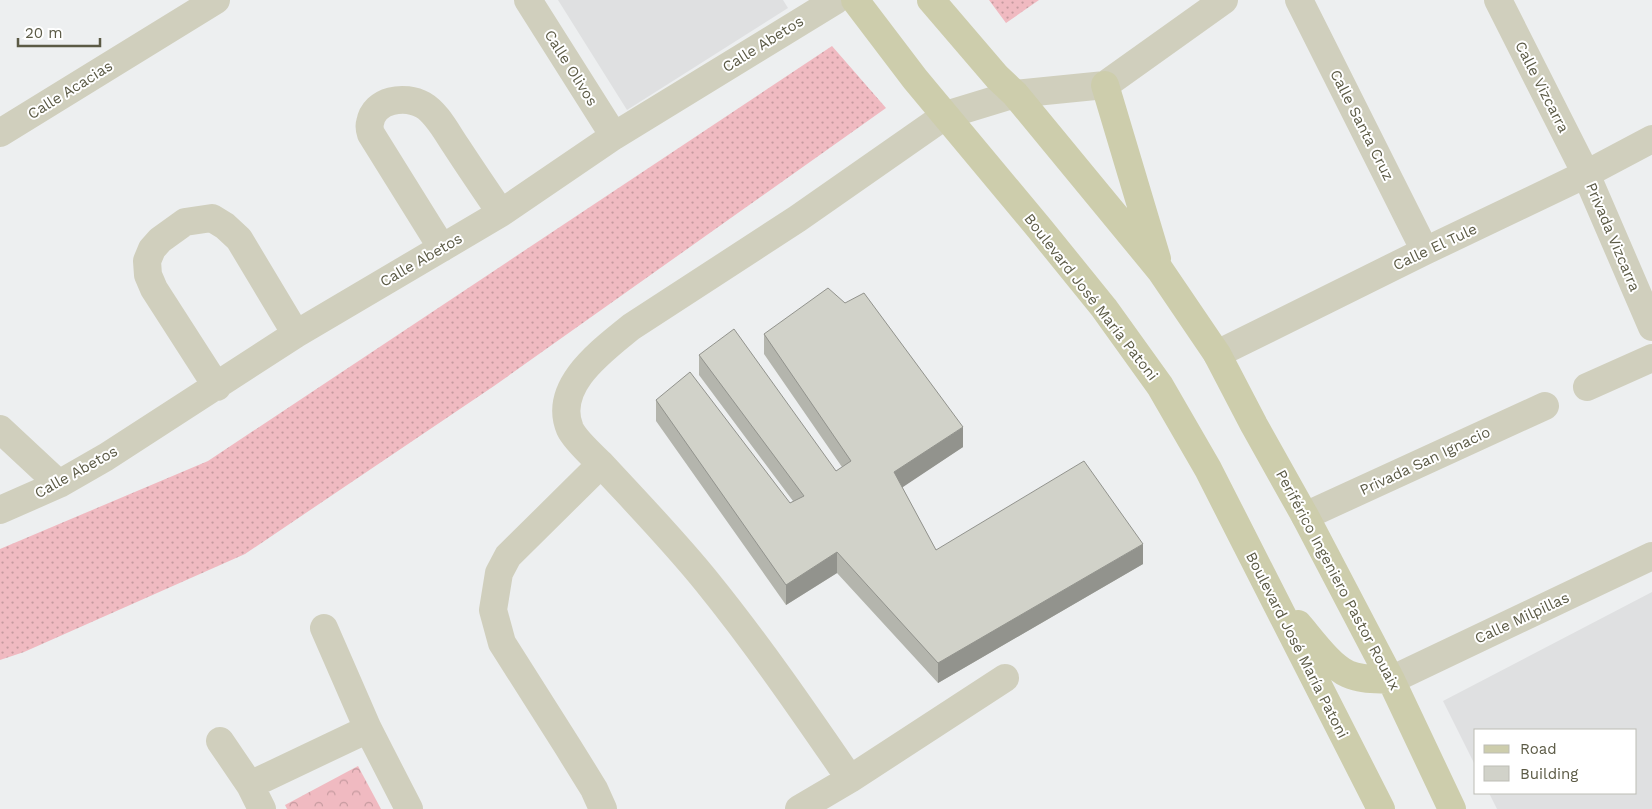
<svg xmlns="http://www.w3.org/2000/svg" width="1652" height="809" viewBox="0 0 1652 809" font-family="'Work Sans',sans-serif">
	<defs>
		<pattern id="grass-dots" width="8" height="8" patternUnits="userSpaceOnUse" patternTransform="scale(1.25)"><rect width="8" height="8" fill="#f0bac1"/><path d="M2 2h.1M6 6h.1" fill="none" stroke="#c59a9f" stroke-width="1.8" stroke-linecap="round"/></pattern>
		<pattern id="forest-crowns" width="20" height="18" patternUnits="userSpaceOnUse" patternTransform="scale(1.25)"><rect width="20" height="18" fill="#f0bac1"/><path d="M2 6a3 3 0 1 1 6 0M12 15a3 3 0 1 1 6 0" fill="none" stroke="#c59a9f"/></pattern>
	</defs>
	<rect width="100%" height="100%" fill="#edeff0"/>
	<path fill="#dfe0e1" d="M558,0H783L788,8L627,110Z
		M1652,592V809H1497L1489,793H1636V730H1476V767L1443,701Z"/>
	<path fill="url(#grass-dots)" d="M989,0H1039L1006,23Z
		M832,46L886,108L494,386L245,554L24,652L0,660V549L208,461Z"/>
	<path fill="url(#forest-crowns)" d="M358,766L381,809H287L285,805Z"/>
	<g fill="none" stroke-linecap="round" stroke-linejoin="round">
		<path stroke="#d0cfbd" stroke-width="28" d="M528,0L614,136
			M1299,0L1425,251
			M1498,0L1586,174L1652,327
			M0,133L216,0
			M442,248L371,134C370,131 369,126 370,123C374,99 405,95 423,105C437,113 447,133 456,146C471,169 486,191 501,213
			M1217,354L1425,251L1586,174L1652,139
			M217,387L154,289L148,275L147,261L152,249L160,240L185,222L212,218L225,226L239,239L296,334
			M1587,387L1652,358
			M0,429L59,484
			M601,464C592,455 575,440 570,429C552,386 603,350 631,327L797,219L946,115L1015,94L1105,85L1224,0
			M0,510L59,484L106,457L296,334L501,213L614,136L836,0
			M1305,516L1545,406
			M324,628L368,729L409,809
			M1391,680L1652,556
			M220,741L250,785L262,809
			M250,785L368,729
			M603,809L594,789L568,747L502,643L493,610L499,573L508,556L601,464C637,503 674,541 707,582C758,645 804,712 850,779
			M799,809L850,779L1005,678"/>
		<path stroke="#cdcdac" stroke-width="28" d="M855,0L915,79L1040,229L1104,308L1160,386L1208,469L1381,809
			M931,0L997,77L1015,94L1160,270L1217,354L1254,425L1305,516L1391,680L1452,809
			M1105,85L1157,259
			M1298,624C1311,639 1330,666 1348,674C1361,680 1377,679 1391,680"/>
	</g>
	<path fill="#b4b5ad" d="M764,334L963,447L902,487L936,550L1143,564L938,683L837,573L786,605L656,421V400L790,503L793,501L699,375V355L836,471L842,467L764,354Z"/>
	<path fill="#92938d" d="M963,427V447L894,493V472Z
		M1143,544V564L938,683V663Z
		M837,552V573L786,605V585Z"/>
	<path fill="#d1d2c9" stroke="#92938d" d="M828,288L845,303L864,293L963,427L894,472L936,550L1084,461L1143,544L938,663L837,552L786,585L656,400L690,372L790,503L804,496L699,355L734,329L836,471L851,461L764,334Z"/>
	<g text-anchor="middle" stroke-width="4" stroke-linejoin="round" paint-order="stroke">
		<g font-size="15" fill="#5b5a45" stroke="#fff">
			<text transform="translate(763 44) rotate(-32)" y="5">Calle Abetos</text>
			<text transform="translate(571 68) rotate(58)" y="5">Calle Olivos</text>
			<text transform="translate(1542 87) rotate(63)" y="5">Calle Vizcarra</text>
			<text transform="translate(70 90) rotate(-32)" y="5">Calle Acacias</text>
			<text transform="translate(1362 125) rotate(63)" y="5">Calle Santa Cruz</text>
			<text transform="translate(1613 237) rotate(67)" y="5">Privada Vizcarra</text>
			<text transform="translate(1435 247) rotate(-25)" y="5">Calle El Tule</text>
			<text transform="translate(421 260) rotate(-30)" y="5">Calle Abetos</text>
			<text transform="translate(1091 297) rotate(52)" y="5">Boulevard José María Patoni</text>
			<text transform="translate(1425 461) rotate(-25)" y="5">Privada San Ignacio</text>
			<text transform="translate(76 472) rotate(-29)" y="5">Calle Abetos</text>
			<text transform="translate(1338 580) rotate(62)" y="5">Periférico Ingeniero Pastor Rouaix</text>
			<text transform="translate(1522 618) rotate(-25)" y="5">Calle Milpillas</text>
			<text transform="translate(1297 645) rotate(63)" y="5">Boulevard José María Patoni</text>
		</g>
	</g>
	<rect x="1474" y="729" width="162" height="65" fill="#ffffff" stroke="#bdbdb5"/>
	<rect x="1484" y="745" width="25" height="8" fill="#cdcdac" stroke="#bdbdb5"/>
	<text x="1520" y="754" font-size="15" fill="#5b5a45">Road</text>
	<rect x="1484" y="766" width="25" height="15" fill="#d1d2c9" stroke="#bdbdb5"/>
	<text x="1520" y="779" font-size="15" fill="#5b5a45">Building</text>
	<path d="M18 38v8h82v-8" fill="none" stroke="#5b5a45" stroke-width="2.5"/>
	<text x="25" y="38" font-size="15" fill="#5b5a45" stroke="#ffffff" stroke-width="4" paint-order="stroke">20 m</text>
</svg>
